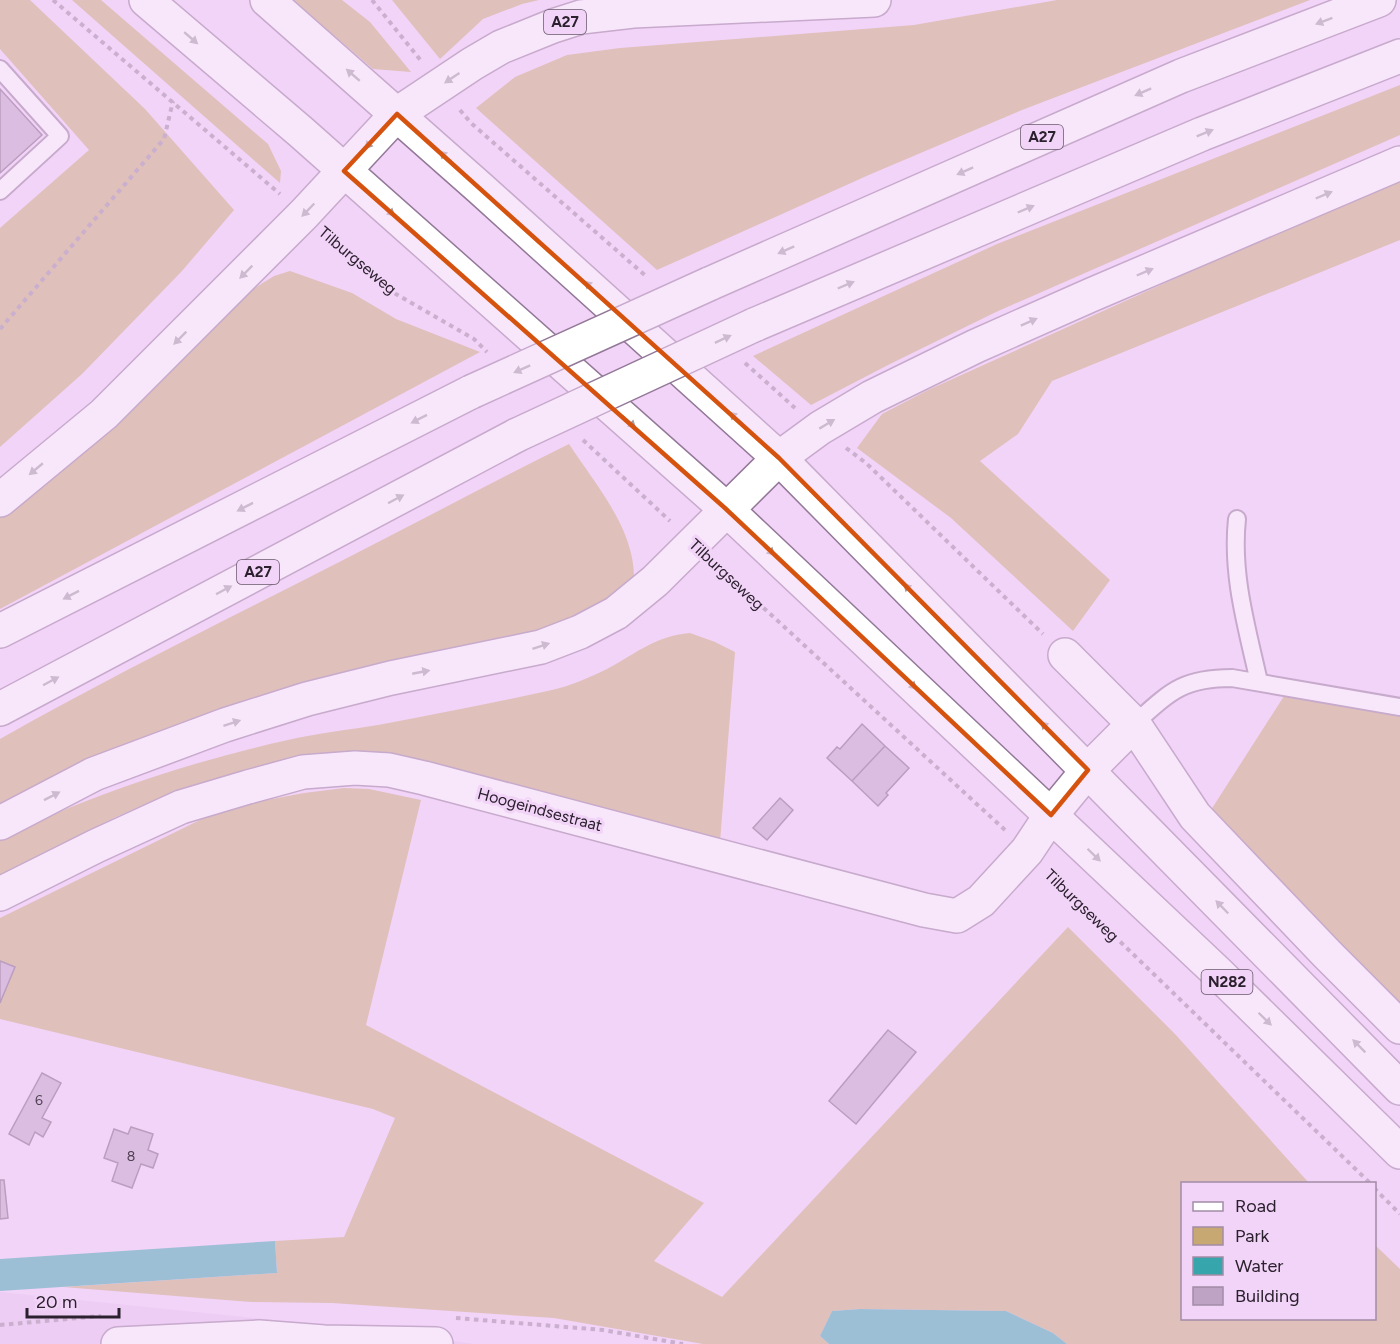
<svg xmlns="http://www.w3.org/2000/svg" width="1400" height="1344" viewBox="0 0 1400 1344" font-family="Figtree,sans-serif">
	<rect width="100%" height="100%" fill="#f2d4f8"/>
	<path fill="#e6c5ed" d="M0,1292L371,1330L474,1344H0Z"/>
	<path fill="#c8a872" d="M0,0H30L145,109L234,210L182,271L82,374L0,447V228L89,150L0,49Z
		M72,0H101L268,144L281,171L280,183Z
		M293,0H342L370,22L411,72L373,69Z
		M392,0H539L522,4L483,19L440,59Z
		M1057,0H1310L1022,110L871,174L657,270L476,108L515,77L567,55L620,48L914,25Z
		M1400,85V135L996,312L890,364L811,405L753,356L997,244Z
		M1400,177V240L1052,381L1018,434L980,461L1110,580L1073,631L951,518L857,448L882,414L928,390Z
		M290,271L352,293L396,319L480,352L0,609V515L250,291L274,276Z
		M569,444C595,484 635,529 634,579L584,623L0,807V739C115,674 234,616 351,556C424,519 496,480 569,444Z
		M690,633L715,642L735,652L720,842L512,789L251,772L200,783L164,796L116,817L0,875V838C92,795 188,762 288,740C318,733 348,730 378,725C436,714 494,703 552,690C570,686 591,677 607,669C637,653 655,636 690,633Z
		M1286,693L1400,715V1014L1209,813Z
		M344,788L369,789L421,800L366,1025L704,1203L654,1261L722,1297L1068,927L1175,1034L1309,1183L1182,1184V1318H1374L1375,1245L1400,1269V1344H1067L1053,1333L1006,1311L860,1309L832,1311L820,1336L829,1344H703L554,1318L332,1303L251,1302L63,1287L277,1273L275,1241L344,1237L395,1118L373,1109L0,1019V918L204,818L256,802L304,793Z"/>
	<path fill="#37a6ac" d="M275,1241L277,1273L0,1291V1259Z
		M860,1309L1006,1311L1053,1333L1067,1344H829L820,1336L832,1311Z"/>
	<path fill="#bfa3c5" stroke="#765c7b" stroke-width="1.5" d="M0,89L42,135L0,173Z
		M862,724L885,746L852,781L827,758L837,747L840,749Z
		M885,746L909,768L886,793L888,795L878,806L852,781Z
		M780,798L793,810L767,840L753,828Z
		M0,961L15,967L0,1003Z
		M888,1030L916,1052L856,1124L829,1101Z
		M42,1073L61,1083L42,1118L51,1122L43,1137L35,1132L29,1145L9,1134Z
		M131,1127L153,1134L148,1150L158,1154L153,1168L141,1164L132,1188L112,1181L118,1163L104,1158L114,1129L128,1134Z
		M0,1180H4L8,1218L0,1219Z"/>
	<g fill="none" stroke-linecap="round" stroke-linejoin="round">
		<defs>
			<path id="lane" d="M0,69L60,136L0,191
				M1237,519C1231,575 1247,628 1259,682
				M1134,724C1170,692 1182,678 1232,678L1400,707"/>
			<path id="street" d="M1065,655L1134,724L1195,816L1327,954L1400,1027
				M0,894L96,846L181,807L248,787L303,772L355,768L389,770L424,778L924,910L957,916L981,901L1027,851L1051,815L1088,770L1134,724
				M118,1344L259,1337L324,1342L436,1344"/>
			<path id="primary" d="M146,0L301,132L726,509L1218,973L1400,1152
				M267,0L481,189L779,458L1400,1088"/>
			<path id="highway" d="M709,284L1181,76L1379,0
				M754,325L1202,134L1400,56
				M0,500L104,414L304,214L397,114L472,64L501,47L553,26L581,17L633,11L874,0
				M0,631L471,392
				M0,709L517,435
				M0,823L94,774L225,725L307,699L391,678L541,647L580,632L616,613L655,581L779,458L820,428L872,397L976,346L1091,295L1400,163"/>
		</defs>
		<use href="#lane" stroke="#937898" stroke-width="20"/>
		<use href="#street" stroke="#937898" stroke-width="36"/>
		<use href="#primary" stroke="#937898" stroke-width="36"/>
		<use href="#highway" stroke="#937898" stroke-width="36"/>
		<path stroke="#99839d" stroke-width="4" stroke-dasharray="4.5 4.5" stroke-linecap="butt" d="M53,0L280,194
			M372,0L422,62
			M460,110L471,123L647,277
			M327,234L394,293L474,339L487,352
			M0,329L164,139L173,101
			M745,363L795,408
			M583,440L670,521
			M846,448L866,463L1043,634
			M717,565L1005,830
			M1049,873L1371,1184
			M1374,1188L1400,1214
			M456,1318L603,1330L683,1344
			M0,1325L101,1316"/>
		<use href="#lane" stroke="#fff" stroke-width="16"/>
		<use href="#street" stroke="#fff" stroke-width="33"/>
		<use href="#primary" stroke="#fff" stroke-width="33"/>
		<use href="#highway" stroke="#fff" stroke-width="33"/>
		<defs>
			<path id="highway-bridge" d="M471,392L709,284
				M517,435L754,325"/>
		</defs>
		<use href="#highway-bridge" stroke="#937898" stroke-width="36" stroke-linecap="butt"/>
		<use href="#highway-bridge" stroke="#fff" stroke-width="33"/>
	</g>
	<defs><path id="oneway-solid" d="M-6-.8H1V-3.2L6.5 0L1 3.2V.8H-6Z" transform="scale(1.5)"/></defs>
	<g fill="#a09ba0">
		<use href="#oneway-solid" transform="translate(1324 21) rotate(159)"/>
		<use href="#oneway-solid" transform="translate(191 38) rotate(41)"/>
		<use href="#oneway-solid" transform="translate(353 75) rotate(-139)"/>
		<use href="#oneway-solid" transform="translate(452 78) rotate(146)"/>
		<use href="#oneway-solid" transform="translate(1143 92) rotate(156)"/>
		<use href="#oneway-solid" transform="translate(1205 133) rotate(-22)"/>
		<use href="#oneway-solid" transform="translate(371 142) rotate(132)"/>
		<use href="#oneway-solid" transform="translate(446 157) rotate(-138)"/>
		<use href="#oneway-solid" transform="translate(965 171) rotate(156)"/>
		<use href="#oneway-solid" transform="translate(1324 195) rotate(-23)"/>
		<use href="#oneway-solid" transform="translate(1026 209) rotate(-23)"/>
		<use href="#oneway-solid" transform="translate(308 210) rotate(134)"/>
		<use href="#oneway-solid" transform="translate(388 210) rotate(42)"/>
		<use href="#oneway-solid" transform="translate(786 250) rotate(156)"/>
		<use href="#oneway-solid" transform="translate(246 272) rotate(135)"/>
		<use href="#oneway-solid" transform="translate(1145 272) rotate(-23)"/>
		<use href="#oneway-solid" transform="translate(846 285) rotate(-23)"/>
		<use href="#oneway-solid" transform="translate(591 287) rotate(-138)"/>
		<use href="#oneway-solid" transform="translate(1029 322) rotate(-24)"/>
		<use href="#oneway-solid" transform="translate(180 338) rotate(135)"/>
		<use href="#oneway-solid" transform="translate(723 339) rotate(-25)"/>
		<use href="#oneway-solid" transform="translate(522 369) rotate(156)"/>
		<use href="#oneway-solid" transform="translate(736 418) rotate(-138)"/>
		<use href="#oneway-solid" transform="translate(419 419) rotate(153)"/>
		<use href="#oneway-solid" transform="translate(629 422) rotate(42)"/>
		<use href="#oneway-solid" transform="translate(827 424) rotate(-31)"/>
		<use href="#oneway-solid" transform="translate(36 469) rotate(140)"/>
		<use href="#oneway-solid" transform="translate(396 499) rotate(-28)"/>
		<use href="#oneway-solid" transform="translate(245 507) rotate(153)"/>
		<use href="#oneway-solid" transform="translate(768 549) rotate(43)"/>
		<use href="#oneway-solid" transform="translate(224 590) rotate(-28)"/>
		<use href="#oneway-solid" transform="translate(910 590) rotate(-135)"/>
		<use href="#oneway-solid" transform="translate(71 595) rotate(153)"/>
		<use href="#oneway-solid" transform="translate(541 646) rotate(-18)"/>
		<use href="#oneway-solid" transform="translate(421 672) rotate(-11)"/>
		<use href="#oneway-solid" transform="translate(51 681) rotate(-28)"/>
		<use href="#oneway-solid" transform="translate(910 683) rotate(43)"/>
		<use href="#oneway-solid" transform="translate(232 723) rotate(-18)"/>
		<use href="#oneway-solid" transform="translate(1047 728) rotate(-135)"/>
		<use href="#oneway-solid" transform="translate(52 796) rotate(-27)"/>
		<use href="#oneway-solid" transform="translate(1094 855) rotate(44)"/>
		<use href="#oneway-solid" transform="translate(1222 907) rotate(-134)"/>
		<use href="#oneway-solid" transform="translate(1265 1019) rotate(44)"/>
		<use href="#oneway-solid" transform="translate(1359 1046) rotate(-135)"/>
	</g>
	<path d="M0 0H1400V1344H0ZM397,114L779,458L1088,770L1051,815L726,509L344,171Z" fill="#f2d4f8" fill-opacity=".55" fill-rule="evenodd"/>
	<path fill="none" stroke="#d5530f" stroke-width="4.5" stroke-linejoin="round" d="M397,114L779,458L1088,770L1051,815L726,509L344,171Z"/>
	<g text-anchor="middle" stroke-width="6" stroke-linejoin="round" paint-order="stroke">
		<g font-size="14" fill="#504153">
			<text x="39" y="1105">6</text>
			<text x="131" y="1161">8</text>
		</g>
		<g fill="#f2d4f8" stroke="#67566a" stroke-width="1.5">
			<rect x="544" y="10" width="42" height="24" rx="4.5"/>
			<rect x="1021" y="125" width="42" height="24" rx="4.5"/>
			<rect x="237" y="560" width="42" height="24" rx="4.5"/>
			<rect x="1201.5" y="970" width="51" height="24" rx="4.5"/>
		</g>
		<g font-size="15" font-weight="bold" fill="#2b202d">
			<text x="565" y="27">A27</text>
			<text x="1042" y="142">A27</text>
			<text x="258" y="577">A27</text>
			<text x="1227" y="987">N282</text>
		</g>
		<g font-size="16" fill="#2b202d" stroke="#f2d4f8">
			<text transform="translate(358 260) rotate(40)" y="6">Tilburgseweg</text>
			<text transform="translate(727 574) rotate(43)" y="6">Tilburgseweg</text>
			<text transform="translate(540 809) rotate(15)" y="6">Hoogeindsestraat</text>
			<text transform="translate(1082 905) rotate(44)" y="6">Tilburgseweg</text>
		</g>
	</g>
	<rect x="1181" y="1182" width="195" height="138" fill="#f2d4f8" stroke="#a28ca7" stroke-width="1.5"/>
	<rect x="1193" y="1202" width="30" height="9" fill="#ffffff" stroke="#a28ca7" stroke-width="1.5"/>
	<text x="1235" y="1212" font-size="18" fill="#2b202d">Road</text>
	<rect x="1193" y="1227" width="30" height="18" fill="#c8a872" stroke="#a28ca7" stroke-width="1.5"/>
	<text x="1235" y="1242" font-size="18" fill="#2b202d">Park</text>
	<rect x="1193" y="1257" width="30" height="18" fill="#37a6ac" stroke="#a28ca7" stroke-width="1.5"/>
	<text x="1235" y="1272" font-size="18" fill="#2b202d">Water</text>
	<rect x="1193" y="1287" width="30" height="18" fill="#bfa3c5" stroke="#a28ca7" stroke-width="1.5"/>
	<text x="1235" y="1302" font-size="18" fill="#2b202d">Building</text>
	<path d="M27 1308v9h92v-9" fill="none" stroke="#2b202d" stroke-width="3"/>
	<text x="36" y="1308" font-size="18" fill="#2b202d" stroke="#f2d4f8" stroke-width="4.5" paint-order="stroke">20 m</text>
</svg>
